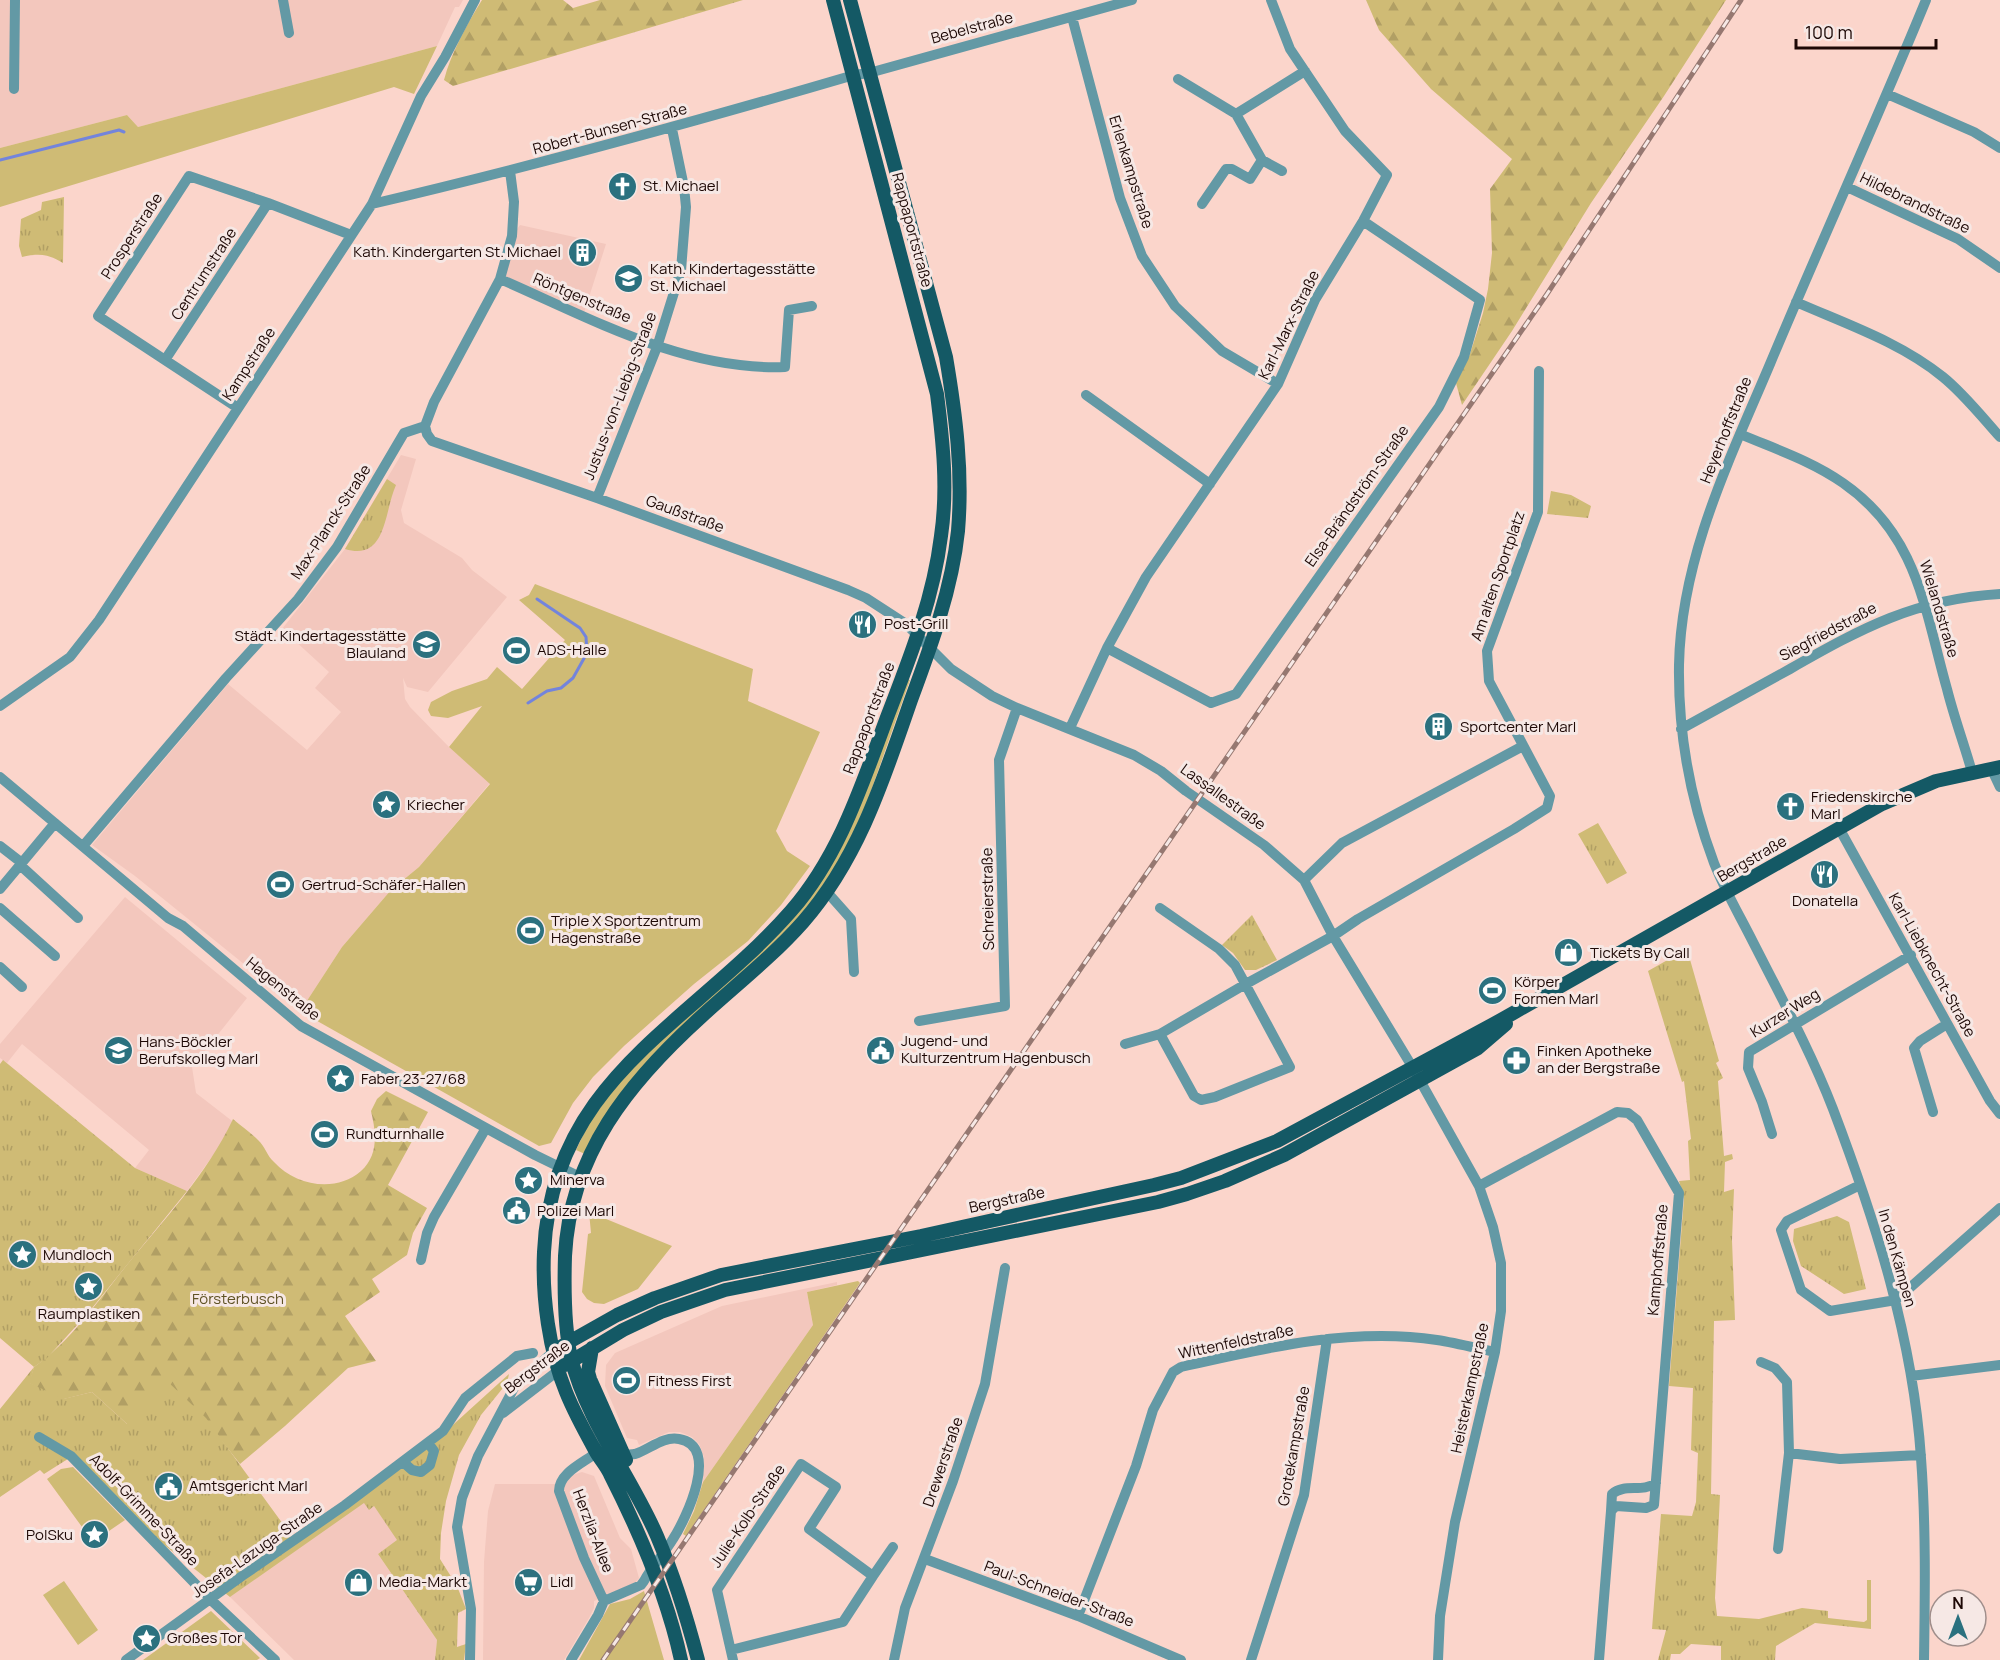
<svg xmlns="http://www.w3.org/2000/svg" width="2000" height="1660" viewBox="0 0 2000 1660" font-family="Manrope,sans-serif">
	<defs>
		<pattern id="forest-firs" width="22" height="20" patternUnits="userSpaceOnUse" patternTransform="scale(1.5)"><rect width="22" height="20" fill="#cfbb75"/><path d="M5 1l3.5 6h-7zM16 11l3.5 6h-7z" fill="#b19f64"/></pattern>
		<pattern id="park-tufts" width="24" height="20" patternUnits="userSpaceOnUse" patternTransform="scale(1.5)"><rect width="24" height="20" fill="#cfbb75"/><path d="M3 7l-1-3M5 7V3M7 7l1-3M15 17l-1-3M17 17v-4M19 17l1-3" fill="none" stroke="#b19f64"/></pattern>
	</defs>
	<rect width="100%" height="100%" fill="#fbd5cb"/>
	<path fill="#f3c7bd" d="M0,0H463L459,7H455L437,46L138,127L127,115L0,148Z
		M520,225L606,244L583,316L500,279L512,236Z
		M401,455L416,459L401,510L404,523L462,558L472,570L507,597L428,692L407,687L403,678L405,699L410,707L449,747L490,783L419,867L391,890L342,947L301,1010L135,876L92,845L228,684L307,750L341,712L315,688L329,672L282,629L345,549Z
		M125,897L247,998L192,1067L196,1093L236,1124L187,1191L135,1168L149,1150L22,1044L7,1063L0,1058V1044Z
		M837,1282V1285L807,1292L813,1325L703,1482L704,1457L699,1444L692,1437L680,1432H669L639,1445L637,1440L627,1438L605,1386L606,1365L615,1353L722,1306Z
		M582,1472L594,1476L620,1538L631,1549L639,1578L636,1582L594,1601V1608L589,1618L564,1660H483L484,1562L488,1511L495,1484H559L563,1478Z
		M364,1502L374,1506L398,1540L378,1554L437,1640L435,1660H294L230,1597Z"/>
	<path fill="#cfbb75" d="M437,46L414,94L394,87L0,207V148L127,115L138,127Z
		M535,584L753,669L748,701L820,732L776,831L787,851L810,866L781,905L748,941L694,984L624,1046L593,1077L573,1103L551,1143L539,1146L319,1022L301,1010L342,947L391,890L419,867L490,784L449,747L482,706L448,718L431,716L428,710L431,702L452,691L487,679L497,667L522,689L565,640L519,600L529,595Z
		M907,679L910,680L865,808L841,858L808,907L788,930L662,1046L585,1154L576,1150L588,1125L622,1077L799,910Z
		M589,1212L672,1246L638,1289L604,1304L594,1303L587,1299L582,1292L588,1234L591,1233Z
		M858,1281L860,1283L686,1536L683,1534L694,1511L703,1482L813,1325L807,1292Z
		M73,1467L125,1520L93,1542L47,1479L61,1469Z
		M64,1581L98,1630L78,1645L43,1595Z
		M644,1591L664,1660H579L610,1604L630,1599Z
		M211,1611L260,1658L257,1660H143Z"/>
	<path fill="url(#forest-firs)" d="M482,0H563L573,8L600,0H743L453,86L444,80C451,53 467,24 482,0Z
		M1366,0H1726L1664,96L1591,203L1512,331L1462,405L1456,383L1470,354L1483,313L1488,289L1492,253L1490,189L1512,159L1431,89L1379,30Z
		M386,1091L428,1112L388,1185L427,1208L413,1233L407,1255L372,1279L380,1292L345,1316L376,1361L348,1368L285,1426L240,1464L218,1436L127,1424L92,1392L60,1400L29,1383L34,1367C69,1343 99,1300 126,1266C164,1220 207,1174 233,1119C241,1126 250,1132 258,1140C265,1146 267,1156 274,1162C296,1186 336,1193 361,1171C379,1155 376,1132 371,1111L377,1099Z"/>
	<path fill="url(#park-tufts)" d="M64,197L63,263C48,254 39,253 22,257L19,246L21,219L41,210L42,202Z
		M387,479L396,485C384,511 387,562 345,549Z
		M1551,491L1571,495L1591,506L1588,518L1547,514Z
		M1598,823L1627,873L1607,884L1578,834Z
		M1252,915L1277,960L1256,970H1245L1233,953L1222,945Z
		M1687,949L1719,1061L1716,1063L1723,1078L1718,1081L1724,1156L1732,1154L1733,1159L1725,1162L1724,1192L1734,1189L1732,1240L1735,1320L1714,1321L1711,1494L1720,1495L1715,1598L1717,1616L1759,1619L1802,1608L1828,1611V1618L1864,1622L1867,1620V1580H1871V1629L1815,1623L1776,1646L1775,1660H1721V1646L1691,1644L1680,1654H1671L1670,1660H1658L1666,1630L1652,1629L1661,1514L1692,1516L1696,1502L1698,1453L1691,1450L1693,1388L1669,1386L1684,1199L1679,1181L1690,1180L1688,1141L1691,1139L1684,1081L1682,1082L1648,971Z
		M3,1060L135,1168L187,1191L88,1313L47,1358L34,1367L30,1383L63,1399L92,1392L127,1424L167,1381L206,1418L296,1542L444,1433L509,1374L507,1383L481,1415L459,1455L446,1501L441,1533L440,1559L457,1586L466,1609L458,1613L457,1647L466,1644L464,1660H435L437,1640L378,1554L397,1540L374,1506L369,1510L364,1503L230,1597L134,1521L71,1457L44,1474L40,1470L0,1497V1409L34,1367L0,1338V1064Z
		M1837,1216L1849,1222L1866,1289L1844,1294L1801,1266L1793,1241L1794,1229Z"/>
	<g fill="none" stroke-linecap="round" stroke-linejoin="round">
		<path stroke="#7384dc" stroke-width="3" d="M0,160L119,130L124,132
			M528,703L547,691L561,688L573,678L587,653L586,637L580,628L537,599"/>
		<path stroke="#6399a5" stroke-width="10" d="M283,0L289,33
			M1072,17L1120,198L1142,256L1175,306L1222,351L1278,384
			M1178,79L1236,114L1305,71
			M14,89L15,0
			M1887,94L1974,132L2000,148
			M1236,114L1262,160L1282,171
			M1847,187L1958,239L2000,268
			M372,204C534,166 694,122 854,75L869,73L1132,0
			M1202,204L1226,169H1232L1250,179L1262,160
			M500,279C590,318 684,371 785,367L789,310L812,306
			M1796,302C1846,324 1900,342 1943,377C1964,394 1982,417 2000,437
			M165,360L268,203
			M1086,395L1210,484
			M238,408L98,316L189,176L268,203L351,235
			M425,426L427,434L432,441L597,498L848,590L866,598L906,624L951,669L992,696L1017,708L1134,755L1161,771L1186,791L1264,845L1304,880L1333,936L1413,1068L1479,1186L1493,1227L1501,1263V1311L1495,1352L1455,1522L1440,1616L1438,1660
			M425,426L434,402L500,279L512,236L514,202L510,171
			M1740,434C1775,449 1812,461 1843,483C1918,535 1924,608 1947,689C1954,717 1964,744 1972,772
			M597,498L657,347L681,270L686,207L684,187L672,129
			M1107,648L1211,703L1236,694L1439,407L1464,357L1480,300L1363,221
			M0,706L70,657L99,620L372,204L421,96L445,57L475,0
			M1070,728L1107,648L1146,577L1278,384L1315,300L1363,221L1387,175L1345,131L1290,49L1271,0
			M1681,729C1717,709 1754,689 1790,669C1862,628 1915,599 2000,594
			M1991,768L2000,787
			M0,777L168,918L183,926L301,1026L535,1155L580,1177
			M1839,828L1990,1101L2000,1114
			M0,846L22,863
			M83,846L226,678L298,599L337,547L404,433L425,426
			M20,865L78,918
			M1304,880L1342,843L1523,746
			M0,889L55,823
			M827,892L851,919L854,972
			M0,908L55,956
			M1160,908L1219,949L1235,965L1290,1067L1215,1097L1201,1100L1194,1096L1160,1034
			M0,967L22,987
			M919,1021L1005,1006L999,760L1017,708
			M1125,1044L1160,1034L1244,985L1333,936L1358,919L1514,829L1547,808L1550,796L1489,681L1487,651L1538,512L1539,371
			M1933,1112L1914,1048L1920,1041L1947,1024
			M1772,1134L1762,1102L1748,1068L1749,1052L1911,955
			M1860,1185L1787,1221L1781,1230L1801,1290L1830,1311L1896,1300L2000,1208
			M1479,1186L1617,1112L1628,1113L1637,1120L1679,1193L1654,1505L1646,1508L1616,1506L1611,1511L1599,1660
			M421,1260L427,1233L434,1217L486,1128
			M1761,1362L1775,1368L1787,1382L1789,1453L1840,1459L1921,1455
			M1911,1376L2000,1365
			M503,1413L559,1370
			M39,1437L71,1456L211,1600L275,1660
			M596,1453C583,1463 559,1473 559,1491L584,1558L604,1601L641,1585L644,1581C652,1566 664,1554 673,1539C686,1519 721,1446 679,1439C663,1436 650,1449 635,1454C630,1455 623,1454 617,1454
			M403,1462L412,1470L421,1472L430,1465L434,1451L428,1443
			M1611,1511L1612,1494C1625,1483 1642,1493 1656,1483
			M1778,1549L1789,1453
			M925,1559L1078,1616L1181,1660
			M873,1576L893,1547
			M1078,1616L1136,1466L1153,1410L1173,1372L1181,1367C1264,1348 1351,1327 1437,1340C1456,1343 1476,1348 1495,1352
			M731,1650L843,1622L873,1576L809,1529L836,1487L801,1464L717,1590L733,1660
			M126,1660L242,1576L345,1505L443,1431L465,1398L517,1356L533,1353
			M470,1660L471,1609L457,1527L462,1498L478,1456L515,1386L553,1352
			M571,1660L598,1615L604,1601
			M894,1660L905,1608L953,1481L985,1384L1005,1268
			M1251,1660L1304,1495L1327,1339
			M1924,1660C1925,1593 1926,1525 1921,1458C1913,1338 1875,1220 1833,1109C1811,1052 1781,997 1753,942C1740,916 1725,891 1714,863C1690,799 1678,734 1679,665C1681,558 1729,461 1770,364C1821,242 1876,122 1926,0"/>
		<path stroke="#145965" stroke-width="14" d="M562,1346L617,1315L655,1298L721,1275L921,1236L1154,1185L1181,1178L1277,1141L1501,1020L1882,804L1936,781L2000,767
			M592,1348L588,1372L590,1379L626,1460
			M565,1365L623,1330L661,1312L725,1290L1158,1202L1187,1194L1225,1181L1284,1155L1478,1048L1506,1024
			M681,1660C667,1595 640,1533 610,1474C606,1465 599,1458 595,1450C585,1432 574,1412 566,1392C549,1351 542,1297 544,1252C552,1078 691,1025 791,911C839,856 861,787 886,720C909,660 933,601 941,536C948,489 943,442 937,394L833,0
			M698,1660C687,1618 674,1576 657,1536C631,1476 587,1422 571,1358C564,1326 564,1289 565,1256C570,1154 629,1082 702,1016C736,985 773,956 803,922C859,858 884,778 911,700C931,646 952,589 958,531C963,472 956,416 946,357L850,0"/>
		<defs>
			<path id="rail" d="M603,1660L1547,294L1741,0"/>
		</defs>
		<use href="#rail" stroke="#967871" stroke-width="5"/>
		<use href="#rail" stroke="#f6e8e5" stroke-width="3" stroke-dasharray="9" stroke-linecap="butt"/>
	</g>
	<defs>
		<symbol id="church-disc" viewBox="-11 -11 22 22"><circle r="9.5" fill="#2b717f" stroke="#f6e8e5"/><path d="M-1.2-6h2.4v3.5h3.3v2.4h-3.3V6h-2.4V-.1h-3.3v-2.4h3.3Z" fill="#fff"/></symbol>
		<symbol id="building-disc" viewBox="-11 -11 22 22"><circle r="9.5" fill="#2b717f" stroke="#f6e8e5"/><path d="M-4-6H4V6H1V3H-1V6H-4ZM-2.5-4.3h1.7v1.8h-1.7ZM.8-4.3h1.7v1.8H.8ZM-2.5-1h1.7V.8h-1.7ZM.8-1h1.7V.8H.8Z" fill="#fff"/></symbol>
		<symbol id="school-disc" viewBox="-11 -11 22 22"><circle r="9.5" fill="#2b717f" stroke="#f6e8e5"/><path d="M0-5L7-2L0 1L-7-2ZM-4 1L0 2.5L4 1V4Q0 6-4 4Z" fill="#fff"/></symbol>
		<symbol id="restaurant-disc" viewBox="-11 -11 22 22"><circle r="9.5" fill="#2b717f" stroke="#f6e8e5"/><path d="M-5-6h1v4h1v-4h1v4h1v-4h1v5L-1.5 .5V6h-2V.5L-5-1ZM5-6V6H3V1.5H1.5Q1.5-4 5-6Z" fill="#fff"/></symbol>
		<symbol id="stadium-disc" viewBox="-11 -11 22 22"><circle r="9.5" fill="#2b717f" stroke="#f6e8e5"/><path d="M0-5a6.5 5 0 1 0 0 10a6.5 5 0 1 0 0-10ZM-3.5-1.8h7v3.6h-7Z" fill="#fff"/></symbol>
		<symbol id="sight-disc" viewBox="-11 -11 22 22"><circle r="9.5" fill="#2b717f" stroke="#f6e8e5"/><path d="M0-6L1.8-2.2L6-1.7L2.9 1.2L3.7 5.4L0 3.3L-3.7 5.4L-2.9 1.2L-6-1.7L-1.8-2.2Z" fill="#fff"/></symbol>
		<symbol id="shop-disc" viewBox="-11 -11 22 22"><circle r="9.5" fill="#2b717f" stroke="#f6e8e5"/><path d="M-5-2.5h2.3a2.7 3.5 0 0 1 5.4 0H5L5.5 6h-11ZM-1.5-2.5h3a1.5 2.3 0 0 0-3 0Z" fill="#fff"/></symbol>
		<symbol id="civic-disc" viewBox="-11 -11 22 22"><circle r="9.5" fill="#2b717f" stroke="#f6e8e5"/><path d="M-.6-6.5H3V-4.5H.6V-3L4-1V1h2V6H-6V1h2V-1L-.6-3ZM-1.2 2.5V6h2.4V2.5Z" fill="#fff"/></symbol>
		<symbol id="pharmacy-disc" viewBox="-11 -11 22 22"><circle r="9.5" fill="#2b717f" stroke="#f6e8e5"/><path d="M-2-6h4v4h4v4h-4v4h-4v-4h-4v-4h4Z" fill="#fff"/></symbol>
		<symbol id="supermarket-disc" viewBox="-11 -11 22 22"><circle r="9.5" fill="#2b717f" stroke="#f6e8e5"/><path d="M-6-5.5h2.5l.6 2H6L4.5 2H-2.5L-4.4-4H-6ZM-1.5 3.2a1.3 1.3 0 1 0 .1 0ZM3 3.2a1.3 1.3 0 1 0 .1 0Z" fill="#fff"/></symbol>
	</defs>
	<g fill-rule="evenodd">
		<use href="#church-disc" x="606" y="170" width="33" height="33"/>
		<use href="#building-disc" x="566" y="236" width="33" height="33"/>
		<use href="#school-disc" x="612" y="262" width="33" height="33"/>
		<use href="#restaurant-disc" x="846" y="608" width="33" height="33"/>
		<use href="#school-disc" x="410" y="628" width="33" height="33"/>
		<use href="#stadium-disc" x="500" y="634" width="33" height="33"/>
		<use href="#building-disc" x="1422" y="710" width="33" height="33"/>
		<use href="#sight-disc" x="370" y="788" width="33" height="33"/>
		<use href="#church-disc" x="1774" y="790" width="33" height="33"/>
		<use href="#restaurant-disc" x="1808" y="858" width="33" height="33"/>
		<use href="#stadium-disc" x="264" y="868" width="33" height="33"/>
		<use href="#stadium-disc" x="514" y="914" width="33" height="33"/>
		<use href="#shop-disc" x="1552" y="936" width="33" height="33"/>
		<use href="#stadium-disc" x="1476" y="974" width="33" height="33"/>
		<use href="#civic-disc" x="864" y="1034" width="33" height="33"/>
		<use href="#school-disc" x="102" y="1034" width="33" height="33"/>
		<use href="#pharmacy-disc" x="1500" y="1044" width="33" height="33"/>
		<use href="#sight-disc" x="324" y="1062" width="33" height="33"/>
		<use href="#stadium-disc" x="308" y="1118" width="33" height="33"/>
		<use href="#sight-disc" x="512" y="1164" width="33" height="33"/>
		<use href="#civic-disc" x="500" y="1194" width="33" height="33"/>
		<use href="#sight-disc" x="6" y="1238" width="33" height="33"/>
		<use href="#sight-disc" x="72" y="1270" width="33" height="33"/>
		<use href="#stadium-disc" x="610" y="1364" width="33" height="33"/>
		<use href="#civic-disc" x="152" y="1470" width="33" height="33"/>
		<use href="#sight-disc" x="78" y="1518" width="33" height="33"/>
		<use href="#shop-disc" x="342" y="1566" width="33" height="33"/>
		<use href="#supermarket-disc" x="512" y="1566" width="33" height="33"/>
		<use href="#sight-disc" x="130" y="1622" width="33" height="33"/>
	</g>
	<g text-anchor="middle" stroke-width="6" stroke-linejoin="round" paint-order="stroke">
		<g font-size="15" fill="#1d0805" stroke="#f6e8e5">
			<text transform="translate(972 28) rotate(-15)" y="5">Bebelstraße</text>
			<text transform="translate(610 129) rotate(-15)" y="5">Robert-Bunsen-Straße</text>
			<text transform="translate(1131 172) rotate(73)" y="5">Erlenkampstraße</text>
			<text transform="translate(1915 203) rotate(26)" y="5">Hildebrandstraße</text>
			<text transform="translate(912 230) rotate(75)" y="5">Rappaportstraße</text>
			<text transform="translate(132 236) rotate(-57)" y="5">Prosperstraße</text>
			<text transform="translate(204 274) rotate(-57)" y="5">Centrumstraße</text>
			<text transform="translate(582 298) rotate(23)" y="5">Röntgenstraße</text>
			<text transform="translate(1289 325) rotate(-64)" y="5">Karl-Marx-Straße</text>
			<text transform="translate(249 364) rotate(-57)" y="5">Kampstraße</text>
			<text transform="translate(620 396) rotate(-69)" y="5">Justus-von-Liebig-Straße</text>
			<text transform="translate(1726 430) rotate(-68)" y="5">Heyerhoffstraße</text>
			<text transform="translate(1357 496) rotate(-55)" y="5">Elsa-Brändström-Straße</text>
			<text transform="translate(685 514) rotate(20)" y="5">Gaußstraße</text>
			<text transform="translate(331 522) rotate(-57)" y="5">Max-Planck-Straße</text>
			<text transform="translate(1498 576) rotate(-71)" y="5">Am alten Sportplatz</text>
			<text transform="translate(1939 609) rotate(73)" y="5">Wielandstraße</text>
			<text transform="translate(1828 632) rotate(-28)" y="5">Siegfriedstraße</text>
			<text transform="translate(869 718) rotate(-69)" y="5">Rappaportstraße</text>
			<text transform="translate(1223 797) rotate(36)" y="5">Lassallestraße</text>
			<text transform="translate(1752 859) rotate(-30)" y="5">Bergstraße</text>
			<text transform="translate(988 899) rotate(-91)" y="5">Schreierstraße</text>
			<text transform="translate(1932 965) rotate(61)" y="5">Karl-Liebknecht-Straße</text>
			<text transform="translate(283 989) rotate(39)" y="5">Hagenstraße</text>
			<text transform="translate(1785 1013) rotate(-32)" y="5">Kurzer Weg</text>
			<text transform="translate(1007 1200) rotate(-12)" y="5">Bergstraße</text>
			<text transform="translate(1897 1258) rotate(74)" y="5">In den Kämpen</text>
			<text transform="translate(1658 1260) rotate(-85)" y="5">Kamphoffstraße</text>
			<text transform="translate(1236 1342) rotate(-12)" y="5">Wittenfeldstraße</text>
			<text transform="translate(537 1367) rotate(-37)" y="5">Bergstraße</text>
			<text transform="translate(1470 1388) rotate(-78)" y="5">Heisterkampstraße</text>
			<text transform="translate(1294 1446) rotate(-80)" y="5">Grotekampstraße</text>
			<text transform="translate(943 1462) rotate(-71)" y="5">Drewerstraße</text>
			<text transform="translate(144 1510) rotate(46)" y="5">Adolf-Grimme-Straße</text>
			<text transform="translate(748 1516) rotate(-56)" y="5">Julie-Kolb-Straße</text>
			<text transform="translate(593 1531) rotate(69)" y="5">Herzlia-Allee</text>
			<text transform="translate(257 1550) rotate(-35)" y="5">Josefa-Lazuga-Straße</text>
			<text transform="translate(1059 1594) rotate(21)" y="5">Paul-Schneider-Straße</text>
		</g>
		<g font-size="15" fill="#1d0805" stroke="#f6e8e5" text-anchor="start">
			<text x="643" y="191">St. Michael</text>
			<text x="561" y="257" text-anchor="end">Kath. Kindergarten St. Michael</text>
			<text x="650" y="274">Kath. Kindertagesstätte<tspan x="650" dy="17">St. Michael</tspan></text>
			<text x="884" y="629">Post-Grill</text>
			<text x="406" y="641" text-anchor="end">Städt. Kindertagesstätte<tspan x="406" dy="17">Blauland</tspan></text>
			<text x="537" y="655">ADS-Halle</text>
			<text x="1460" y="732">Sportcenter Marl</text>
			<text x="1811" y="802">Friedenskirche<tspan x="1811" dy="17">Marl</tspan></text>
			<text x="407" y="810">Kriecher</text>
			<text x="302" y="890">Gertrud-Schäfer-Hallen</text>
			<text x="1825" y="906" text-anchor="middle">Donatella</text>
			<text x="551" y="926">Triple X Sportzentrum<tspan x="551" dy="17">Hagenstraße</tspan></text>
			<text x="1590" y="958">Tickets By Call</text>
			<text x="1514" y="987">Körper<tspan x="1514" dy="17">Formen Marl</tspan></text>
			<text x="901" y="1046">Jugend- und<tspan x="901" dy="17">Kulturzentrum Hagenbusch</tspan></text>
			<text x="139" y="1047">Hans-Böckler<tspan x="139" dy="17">Berufskolleg Marl</tspan></text>
			<text x="1537" y="1056">Finken Apotheke<tspan x="1537" dy="17">an der Bergstraße</tspan></text>
			<text x="361" y="1084">Faber 23-27/68</text>
			<text x="346" y="1139">Rundturnhalle</text>
			<text x="550" y="1185">Minerva</text>
			<text x="537" y="1216">Polizei Marl</text>
			<text x="43" y="1260">Mundloch</text>
			<text x="89" y="1319" text-anchor="middle">Raumplastiken</text>
			<text x="648" y="1386">Fitness First</text>
			<text x="189" y="1491">Amtsgericht Marl</text>
			<text x="73" y="1540" text-anchor="end">PolSku</text>
			<text x="379" y="1587">Media-Markt</text>
			<text x="550" y="1587">Lidl</text>
			<text x="167" y="1643">Großes Tor</text>
		</g>
		<g font-size="15" fill="#5f5225" stroke="#f6e8e5">
			<text x="238" y="1304">Försterbusch</text>
		</g>
	</g>
	<g transform="translate(1958 1618)"><circle r="28" fill="#f6e8e5" stroke="#9f8e8b" stroke-width="1.5"/>
	<path d="M0-4.5L10 22L0 15L-10 22Z" fill="#2b717f"/>
	<text y="-9" font-size="16" font-weight="bold" text-anchor="middle" fill="#1d0805">N</text>
	</g>
	<path d="M1796 39v9h140v-9" fill="none" stroke="#1d0805" stroke-width="3"/>
	<text x="1805" y="39" font-size="18" fill="#1d0805" stroke="#f6e8e5" stroke-width="4.5" paint-order="stroke">100 m</text>
</svg>
